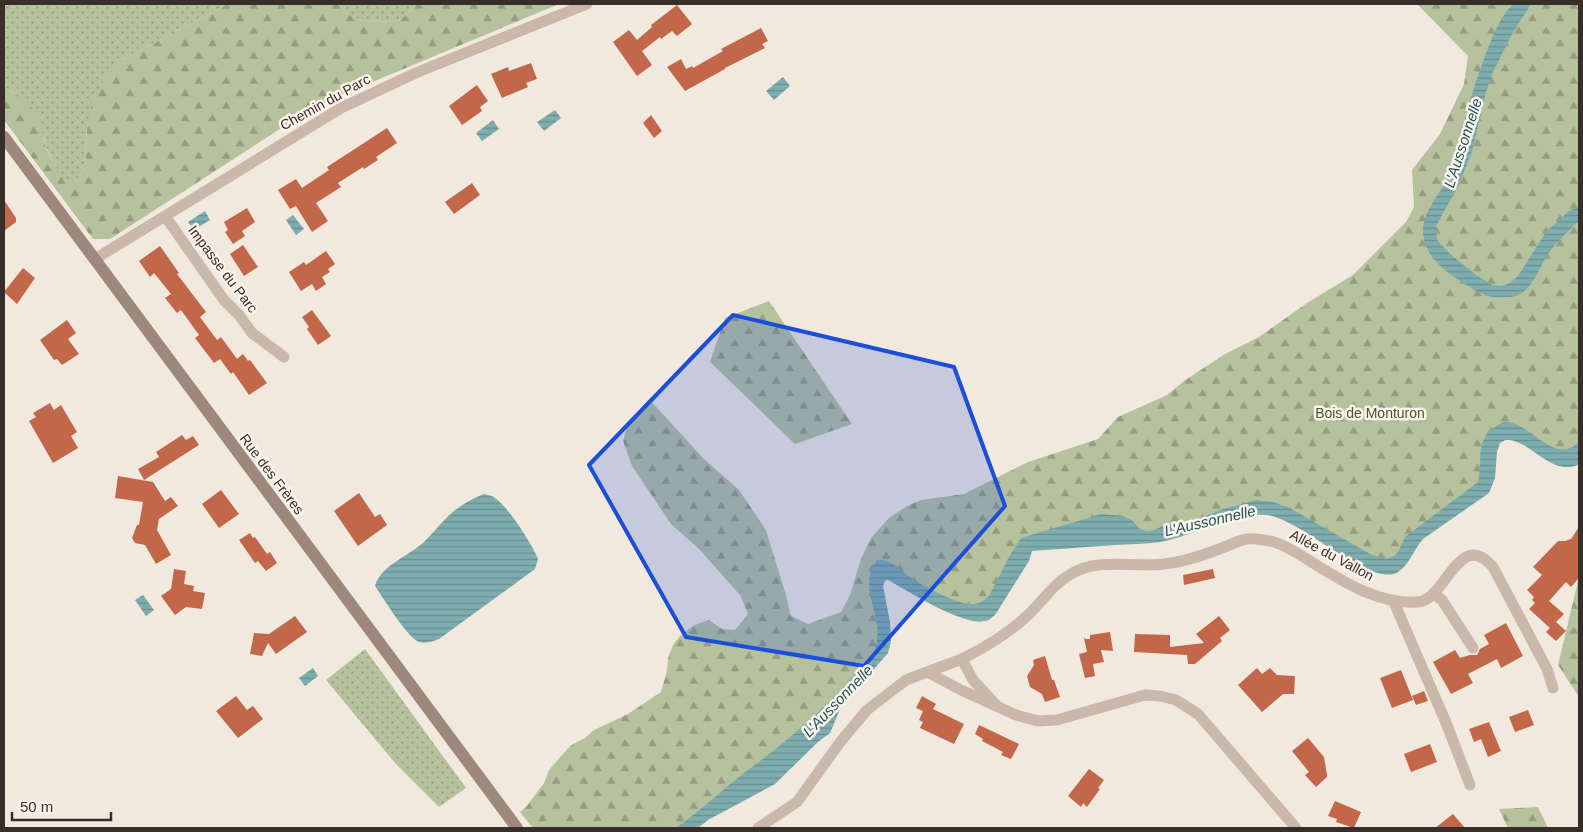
<svg xmlns="http://www.w3.org/2000/svg" width="1583" height="832" viewBox="0 0 1583 832" font-family="Helvetica,sans-serif">
	<defs>
		<pattern id="grass-dots" width="8" height="8" patternUnits="userSpaceOnUse" patternTransform="scale(1.25)"><rect width="8" height="8" fill="#b6c19e"/><path d="M2 2h.1M6 6h.1" fill="none" stroke="#959d81" stroke-width="1.8" stroke-linecap="round"/></pattern>
		<pattern id="forest-firs" width="22" height="20" patternUnits="userSpaceOnUse" patternTransform="scale(1.25)"><rect width="22" height="20" fill="#b6c19e"/><path d="M5 1l3.5 6h-7zM16 11l3.5 6h-7z" fill="#959d81"/></pattern>
		<pattern id="water-rules" width="6" height="5" patternUnits="userSpaceOnUse" patternTransform="scale(1.25)"><rect width="6" height="5" fill="#7eadaf"/><path d="M0 2.5h6" fill="none" stroke="#688d8e"/></pattern>
	</defs>
	<rect width="100%" height="100%" fill="#f2e9de"/>
	<path fill="url(#grass-dots)" d="M4,4H228L124,59L87,127L85,168L75,182H67L59,174L45,145L39,118L13,92L4,88Z
		M337,4H415C413,9 404,17 398,20C392,22 366,22 359,20C351,17 344,10 337,4Z
		M365,649L466,788L439,807L395,763L326,680Z"/>
	<path fill="url(#forest-firs)" d="M228,4H337C344,10 351,17 359,20C366,22 392,22 398,20C404,17 413,9 415,4H559L346,93L300,116L110,239H93L4,120V88C18,94 32,104 39,118C43,126 42,136 45,145C50,158 58,172 67,182H75L85,168L87,127L92,102L104,80L124,59Z
		M1417,4H1579V458L1560,459L1522,433H1495L1488,477L1416,536L1392,567L1272,507L1159,533L1023,552L984,618L880,567L887,650L789,753L687,828H533L520,812L526,807L544,783L549,770L570,746L585,738L594,730L628,714L661,692L667,671L668,658L673,645L680,636L694,625L709,620L722,629L735,630L748,614L740,595L699,549L671,524L632,466L623,441L628,424L649,399L703,458L739,490L766,530L785,592L791,616L808,624L841,612L850,595L861,559L871,538L889,518L907,506L921,500L964,494L1028,462L1098,439L1118,417L1167,395L1184,381L1225,354L1259,337L1307,303L1353,275L1406,222L1414,207L1412,170L1440,134L1464,84L1468,56Z
		M769,301L852,424L795,444L710,362L725,318Z
		M1579,577V697L1558,665Z
		M1538,807L1548,828H1508L1499,809Z"/>
	<path fill="url(#water-rules)" d="M1513,4H1531L1512,34L1492,74L1486,92L1472,152L1458,186L1436,226L1437,240L1450,254L1476,275L1492,285L1502,286L1510,283L1518,276L1546,232L1569,211L1579,207V223H1576C1567,233 1555,243 1548,254C1540,266 1534,286 1520,294C1515,297 1510,297 1505,297C1489,298 1484,296 1470,287C1452,276 1428,261 1424,239C1418,215 1441,194 1450,174C1457,156 1460,137 1465,119C1472,93 1480,68 1490,43C1496,29 1502,15 1513,4Z
		M783,77L790,86L774,100L766,91Z
		M555,110L561,118L544,131L537,122Z
		M493,120L499,129L482,141L476,133Z
		M205,211L210,220L194,230L188,222Z
		M293,215L304,229L296,235L286,220Z
		M1504,422C1531,421 1553,467 1579,442V464C1553,479 1528,438 1507,440C1504,440 1502,442 1500,443L1497,452L1495,478L1489,493L1423,539C1414,549 1410,564 1398,572C1371,589 1299,517 1266,515C1232,512 1194,536 1160,542C1145,544 1130,544 1115,545C1087,547 1060,549 1032,551L1029,561L995,615C992,617 989,621 985,621C962,626 910,592 888,580L885,581L883,586L890,622L891,641L888,653L841,707L830,733L818,742L775,784L708,820L698,828H676C700,811 721,791 744,773C785,743 827,708 859,669C864,663 871,657 874,651C888,620 855,589 877,560C892,559 900,570 911,578C921,585 956,603 968,604C977,605 983,602 989,596L1009,557L1021,538L1101,514L1123,516L1132,520L1140,529L1147,531L1154,530L1165,525L1192,522L1220,510L1256,500L1273,502L1288,507L1370,554L1385,559L1393,557L1398,552L1405,537L1478,482C1484,454 1472,437 1504,422Z
		M484,494C487,495 490,495 492,496C506,503 532,544 538,559L535,569L439,639C433,641 426,644 419,642C406,636 384,599 375,586C381,565 409,556 424,542C434,532 443,520 454,511C463,504 473,498 484,494Z
		M143,595L154,610L146,616L135,600Z
		M313,668L318,676L305,686L299,678Z"/>
	<path fill="#c3674b" d="M677,5L692,24L677,36L672,31L661,39L660,37L642,51L652,65L637,76L613,42L629,30L637,40L652,27L651,25Z
		M761,28L768,41L762,44L765,48L725,68V69L685,91L667,67L681,59L686,69L692,66L693,68L723,51L721,49Z
		M531,63L537,79L526,83L528,87L502,98L491,74L508,67L509,71Z
		M477,85L488,101L480,107L482,111L462,125L449,106Z
		M651,115L662,131L654,138L643,123Z
		M387,128L397,143L376,157L378,160L364,169L363,167L338,183L341,187L316,203L328,221L312,232L296,206L290,209L278,190L296,179L302,188L329,170L327,167Z
		M472,183L480,195L454,214L445,202Z
		M4,200L16,218V222L4,231Z
		M247,208L255,222L242,231L245,236L233,244L225,232L228,230L224,222Z
		M243,245L258,267L244,276L230,254Z
		M160,246L179,273L177,274L206,312L200,317L217,340L221,337L237,359L243,354L248,361L250,360L267,383L249,395L233,372L231,374L220,359L214,363L195,338L199,335L181,310L177,313L165,298L171,294L154,273L150,277L139,261Z
		M326,251L335,264L328,269L330,272L322,277L326,284L316,291L312,284L301,291L289,272L304,262L306,265Z
		M23,268L35,278L17,304L4,292Z
		M312,310L331,336L318,345L307,329L309,327L302,317Z
		M67,320L76,333L68,339L79,354L62,365L57,359L54,360L40,340Z
		M50,403L54,410L61,405L77,432L71,436L78,448L53,463L29,421L36,417L33,413Z
		M182,435L186,440L193,436L199,445L144,480L138,469L159,457L156,452Z
		M118,476L153,482L165,501L171,497L178,506L159,519L157,530L171,555L156,564L145,545L135,543L132,538L137,525H139L143,502L115,498Z
		M221,490L239,514L219,528L202,504Z
		M359,493L375,517L380,514L387,525L358,546L334,511Z
		M1579,527V578L1571,587L1566,582L1549,601L1564,614L1556,622L1566,631L1556,641L1546,632L1550,628L1529,609L1535,603L1532,600L1534,597L1527,590L1542,575L1533,567L1558,541H1565L1571,539Z
		M250,533L253,538L255,537L267,554L270,552L277,563L266,571L258,561L255,563L239,540Z
		M174,569L186,571L184,584L194,586L193,591L205,593L202,609L186,607L175,615L161,596L171,589Z
		M1213,569L1215,578L1184,585L1183,575Z
		M295,616L307,632L276,654L268,643L262,656L250,654L254,633L269,634Z
		M1219,616L1230,630L1220,638L1222,641L1195,664H1188L1187,655L1134,652L1135,634L1170,635V647L1204,643L1196,634Z
		M1506,623L1523,656L1501,668L1497,659L1468,674L1473,683L1451,694L1433,662L1455,650L1460,658L1470,655H1477L1480,649L1489,644L1484,635Z
		M1110,632L1113,651L1101,650L1104,662L1093,664L1095,676L1085,678L1079,654L1087,652L1084,638L1086,639H1090V635Z
		M1045,656L1052,680H1054L1060,697L1045,702L1042,694L1030,687L1027,676L1034,665L1033,660Z
		M1257,668L1262,674L1270,668L1277,675L1295,676L1294,694H1283L1262,712L1238,685Z
		M1401,670L1413,700L1392,708L1380,678Z
		M1424,691L1428,701L1416,705L1412,696Z
		M236,696L247,710L253,706L263,719L238,738L216,711Z
		M922,696L936,704L933,709L964,724L954,744L920,728L923,722L919,720L923,711L916,708Z
		M1528,710L1534,725L1515,732L1509,717Z
		M1489,722L1501,751L1488,757L1481,739L1474,742L1469,729Z
		M979,725L1019,744L1011,759L1001,755L1003,752L982,741L983,739L975,734Z
		M1308,738L1324,757L1327,775V777L1316,787L1305,775L1309,772L1292,751Z
		M1430,744L1437,762L1411,772L1404,754Z
		M1089,769L1104,780L1098,788L1100,789L1087,807L1083,803L1081,807L1068,796Z
		M1335,801L1361,812L1354,828L1336,822L1337,819L1328,816Z
		M1453,814L1465,828H1435Z"/>
	<g fill="none" stroke-linecap="round" stroke-linejoin="round">
		<path stroke="#cab8aa" stroke-width="11" d="M165,216L224,300L239,315L252,333L284,357
			M95,259L341,108L418,72L587,4
			M1434,594L1442,600L1473,648
			M1393,600L1447,725L1470,785
			M927,672L962,659
			M998,707L973,680L962,659C986,647 1008,634 1028,615C1043,601 1053,584 1071,574C1099,557 1134,568 1164,564C1184,562 1204,555 1222,548C1230,545 1239,540 1247,539C1256,538 1265,540 1274,542C1287,546 1299,554 1310,561C1342,581 1379,605 1418,602C1446,600 1459,527 1493,567L1547,669L1553,688
			M758,828L797,802L841,741L867,710L906,680L927,672L961,690L1016,715L1038,721L1057,720L1145,695L1160,696L1176,700L1198,714L1296,828"/>
		<path stroke="#9e887b" stroke-width="12" d="M4,137L517,828"/>
	</g>
	<path fill="#1d4ed8" fill-opacity="0.2" stroke="#1d4ed8" stroke-width="4" stroke-linejoin="round" d="M733,315L954,367L1005,506L864,666L686,637L589,465Z"/>
	<g text-anchor="middle" stroke-width="5" stroke-linejoin="round" paint-order="stroke">
		<g font-size="14" fill="#382e29" stroke="#faf3eb">
			<text transform="translate(325 102) rotate(-29)" y="5">Chemin du Parc</text>
			<text transform="translate(223 269) rotate(53)" y="5">Impasse du Parc</text>
			<text transform="translate(272 474) rotate(53)" y="5">Rue des Frères</text>
			<text transform="translate(1332 555) rotate(28)" y="5">Allée du Vallon</text>
		</g>
		<g font-size="14" fill="#47562e" stroke="#faf3eb">
			<text x="1370" y="418">Bois de Monturon</text>
		</g>
		<g font-size="15" font-style="italic" fill="#205659" stroke="#faf3eb">
			<text transform="translate(1463 143) rotate(-72)" y="5">L'Aussonnelle</text>
			<text transform="translate(1210 521) rotate(-13)" y="5">L'Aussonnelle</text>
			<text transform="translate(838 701) rotate(-46)" y="5">L'Aussonnelle</text>
		</g>
	</g>
	<rect width="1583" height="832" fill="none" stroke="#382e29" stroke-width="10"/>
	<path d="M12 812v8h99v-8" fill="none" stroke="#382e29" stroke-width="2.5"/>
	<text x="20" y="812" font-size="15" fill="#382e29" stroke="#faf3eb" stroke-width="4" paint-order="stroke">50 m</text>
</svg>
